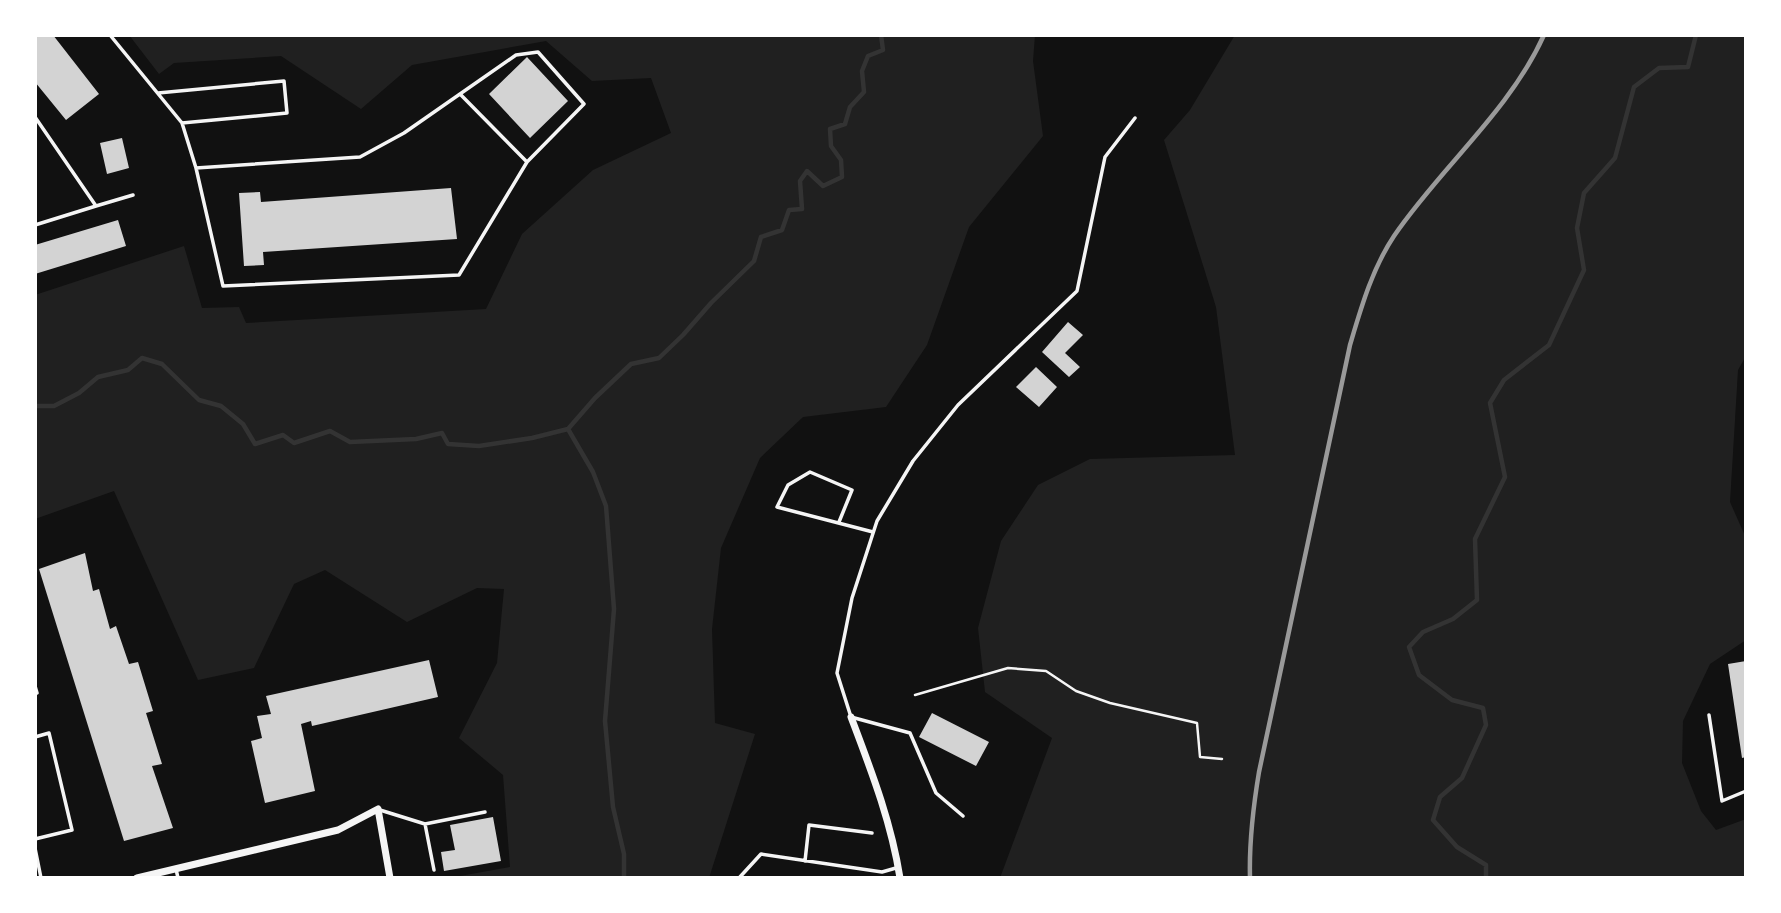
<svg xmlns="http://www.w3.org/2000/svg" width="1781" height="913" viewBox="0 0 1781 913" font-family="Raleway,sans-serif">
	<rect width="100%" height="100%" fill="#111"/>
	<path fill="#202020" d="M129,35H1035L1033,61L1043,136L969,227L927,345L886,407L803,417L760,458L721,548L712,629L715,723L755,734L709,878H449L510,867L503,775L459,738L497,663L504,589L477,588L407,622L325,570L294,584L254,668L198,680L114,491L35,519V295L184,246L202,308L239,307L246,323L486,309L522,234L593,170L671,133L651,78L592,81L546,41L412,65L361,109L281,56L174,63L159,74Z
		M1235,35H1746V356L1738,370L1730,502L1746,538V640L1710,664L1683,721L1682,763L1701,811L1716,830L1746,819V878H1000L1052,738L985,692L978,628L1001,541L1038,485L1090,459L1235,455L1216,307L1164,140L1190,110Z"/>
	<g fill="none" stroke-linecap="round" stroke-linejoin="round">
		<path stroke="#333" stroke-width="4.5" d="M35,406H54L79,393L98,377L128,370L142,358L162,364L199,400L221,406L243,424L255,444L283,435L294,443L330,431L350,442L416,439L442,433L448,444L479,446L532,438L568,429L595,398L631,364L659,358L683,335L711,303L754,261L761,237L782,230L789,210L802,209L800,181L807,171L823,186L842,177L841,160L831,146L830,129L845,124L850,107L864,92L862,71L868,56L883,50L881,35
			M568,429L593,472L606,506L614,609L605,721L613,807L624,854V878
			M1486,878V865L1457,847L1433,820L1440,797L1462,778L1486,725L1483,708L1452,700L1419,675L1409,647L1423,632L1453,619L1477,600L1475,539L1505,477L1490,403L1504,380L1549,345L1584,270L1577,228L1584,193L1615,158L1634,87L1659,68L1688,67L1696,35"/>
	</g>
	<path fill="#d3d3d3" d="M35,35H53L99,94L66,120L35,82Z
		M527,57L568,101L530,138L489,94Z
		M122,138L129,168L107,174L100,143Z
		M451,188L457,239L263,252L264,265L244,266L239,193L260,192L261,202Z
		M118,220L126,246L35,274V245Z
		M1068,322L1083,335L1065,353L1080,367L1069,377L1042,352Z
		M1036,367L1057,387L1039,407L1016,387Z
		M85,553L93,591L99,589L110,629L116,626L129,664L138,662L153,711L146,713L162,764L152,766L173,828L124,841L39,569Z
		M429,660L438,697L312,726L311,721L301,724L315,791L265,803L251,741L262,738L257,716L271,714L266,696Z
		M1746,661V757L1742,758L1728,664Z
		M932,713L989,742L976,766L919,737Z
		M493,817L501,861L444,871L441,852L455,850L450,825Z"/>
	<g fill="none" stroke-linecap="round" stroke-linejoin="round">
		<path stroke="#f5f5f5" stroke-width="2.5" d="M915,695L1008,668L1046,671L1076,691L1110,703L1197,723L1200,757L1222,759"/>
		<path stroke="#f5f5f5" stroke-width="3.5" d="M110,35L182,123L196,168L223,286L459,275L527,162L584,104L538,52L516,55L404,133L360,157L196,168
			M158,93L284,81L287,113L182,123
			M460,94L527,162
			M35,117L96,206L35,225
			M96,206L133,195
			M839,522L852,490L810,472L788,485L777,507L873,532
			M35,686L37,693L35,694
			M1709,715L1722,801L1746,791
			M35,737L49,733L72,830L35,839
			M380,810L425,824L434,870
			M963,816L936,793L910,733L851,717L837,673L852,598L877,521L913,461L958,405L1077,291L1105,157L1135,118
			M425,824L485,812
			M35,848L41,878
			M805,861L809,825L872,833
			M176,869L178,878
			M739,878L761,854L882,872L896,868"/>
		<path stroke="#f5f5f5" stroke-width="7" d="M851,717C871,770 891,821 900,878
			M137,878L338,830L378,809L390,878"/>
		<path stroke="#9a9a9a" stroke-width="4.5" d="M1250,878C1249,842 1253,808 1259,772L1350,345C1361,308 1372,269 1394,236C1441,167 1509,112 1544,35"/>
	</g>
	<rect width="1781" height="913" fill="none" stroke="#ffffff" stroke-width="74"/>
</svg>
